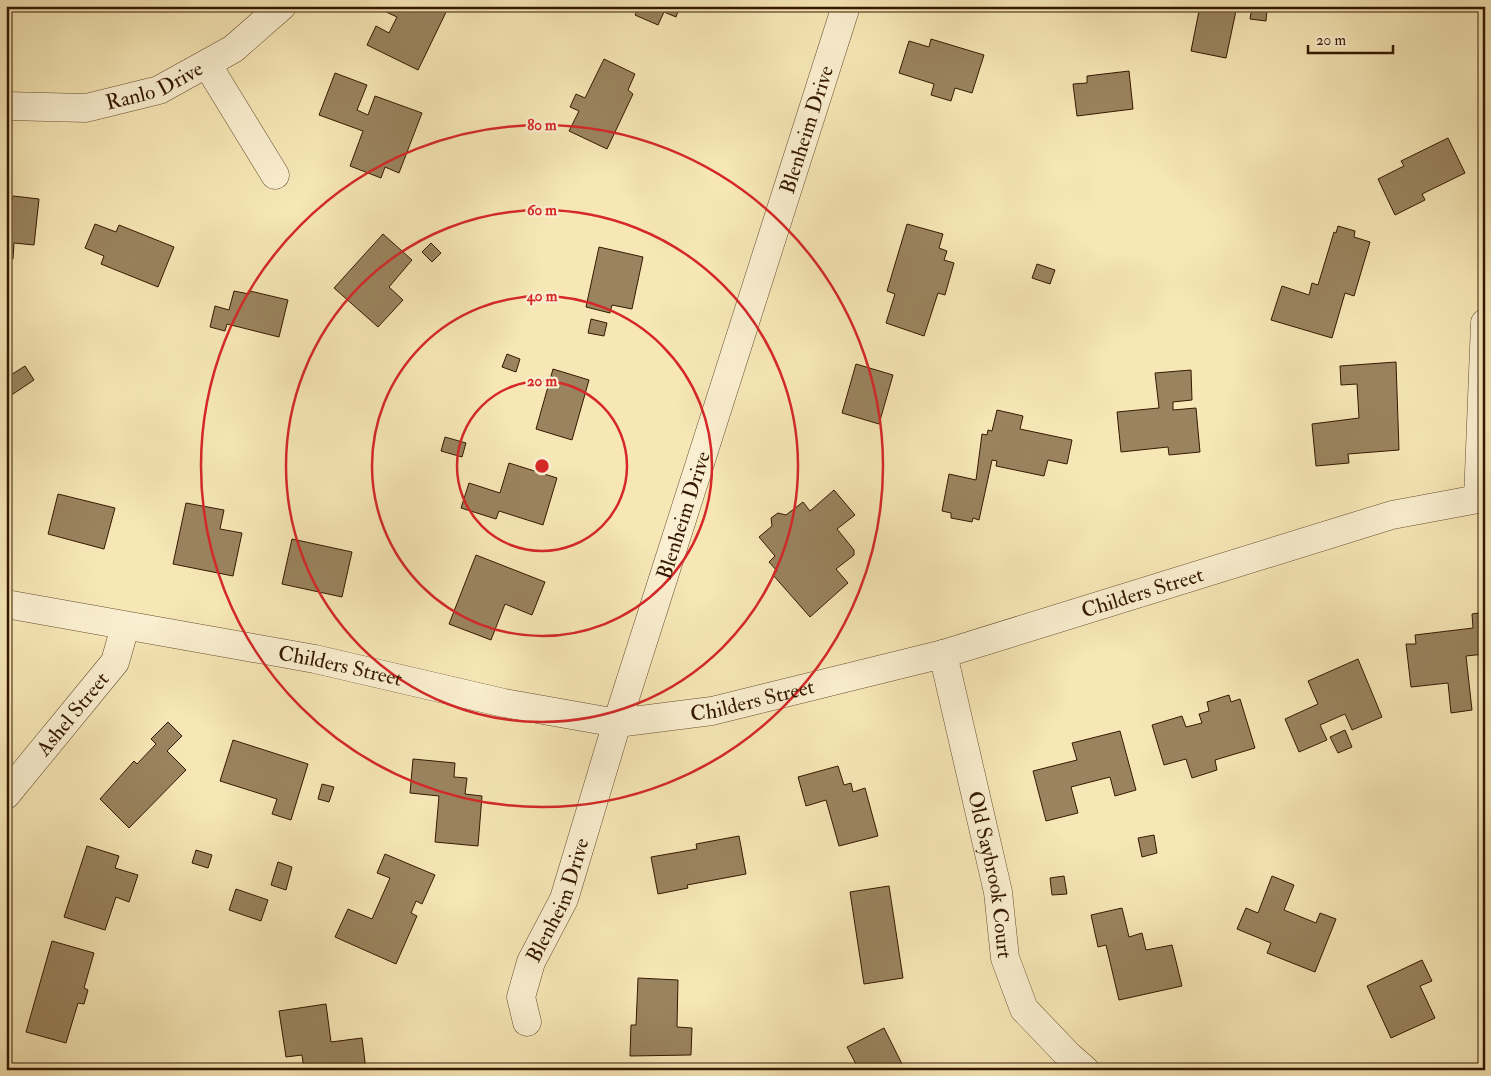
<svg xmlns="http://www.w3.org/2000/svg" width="1491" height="1076" viewBox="0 0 1491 1076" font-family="'IM FELL Double Pica',serif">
	<rect width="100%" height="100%" fill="#f7e7b6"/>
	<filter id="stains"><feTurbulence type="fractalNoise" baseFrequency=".004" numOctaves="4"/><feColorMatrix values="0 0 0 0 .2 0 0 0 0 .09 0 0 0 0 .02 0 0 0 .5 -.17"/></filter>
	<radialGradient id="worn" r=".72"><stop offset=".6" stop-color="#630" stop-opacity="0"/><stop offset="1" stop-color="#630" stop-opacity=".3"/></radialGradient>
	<path fill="#9a845f" stroke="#351800" d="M386,6H449L418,70L367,45L376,26L389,33L397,17L384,11Z
		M639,6H680L676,17L664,12L658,25L635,15Z
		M1200,6H1237L1226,58L1191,51Z
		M1252,7L1267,9L1266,21L1250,19Z
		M931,39L984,55L972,93L955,88L951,101L931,95L934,84L899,73L909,41L929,47Z
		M604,59L635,74L628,90L633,94L607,149L569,131L579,111L570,107L576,94L585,98Z
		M1129,71L1133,109L1077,116L1073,84L1087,83V76Z
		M335,73L367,85L357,110L368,115L375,96L422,113L399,173L385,167L381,178L350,166L363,131L319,115Z
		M1448,138L1465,173L1422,194L1425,200L1395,215L1378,179L1404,166L1401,161Z
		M13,196L39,199L34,245L14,243L13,259L6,258V201H12Z
		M95,224L116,232L119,225L174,247L158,287L101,264L104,256L85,248Z
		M907,224L943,234L939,248L947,251L944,260L954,263L945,295L938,293L924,336L886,323L895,294L887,291Z
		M1338,226L1355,231L1354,237L1370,242L1354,296L1345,293L1332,338L1271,320L1282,286L1309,295L1312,283L1318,285L1334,232L1336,233Z
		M383,234L412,260L389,287L403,300L378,327L334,288Z
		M431,243L441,253L432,262L422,252Z
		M599,247L643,257L632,309L612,305L610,313L586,307Z
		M1037,264L1055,270L1050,284L1032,278Z
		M234,291L249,294L250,291L288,300L279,337L227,324L225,331L210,327L215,306L229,310Z
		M591,319L607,323L604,336L588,333Z
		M507,354L520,359L516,372L502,367Z
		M1396,362L1399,450L1348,454L1349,463L1316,466L1312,424L1359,418L1357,384L1341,385L1340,366Z
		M856,364L893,375L879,424L842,413Z
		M25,366L34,380L10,396L6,390V378Z
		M553,369L589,380L572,440L536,429Z
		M1191,370L1192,400L1173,402V410L1196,408L1200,452L1169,455L1168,447L1121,452L1117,412L1159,408L1155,373Z
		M997,410L1023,416L1020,429L1072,440L1067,464L1048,460L1044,476L996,466L997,461L992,460L979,520L973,518L972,522L951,518V513L942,511L949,474L976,480L982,434L987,435L988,430L992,431Z
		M445,437L466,443L462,457L441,451Z
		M509,463L557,478L543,525L499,511L496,519L461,508L469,483L500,493Z
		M834,490L855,515L837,529L854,550V555L836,569L848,583L810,617L773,575L777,571L769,562L775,556L759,537L772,526L771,518L778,513L786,515L803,502L810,511Z
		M58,494L115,508L104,549L48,534Z
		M186,503L224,510L220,529L242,533L233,576L173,564Z
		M292,539L352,552L342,597L282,584Z
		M476,555L545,582L532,615L505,604L491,640L449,624Z
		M1485,612V654L1466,656L1472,710L1451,713L1448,683L1411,687L1406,644H1416L1415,635L1473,628L1472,614Z
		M1358,659L1382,717L1352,730L1345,714L1320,725L1327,740L1299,752L1285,719L1318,704L1308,681Z
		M1229,695L1231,702L1240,699L1255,748L1215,760L1217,770L1192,778L1186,759L1164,765L1152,725L1182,716L1186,727L1202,723L1199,714L1209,711L1207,702Z
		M168,722L182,736L167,751L186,770L129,828L100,799L134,761L137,764L156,744L151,739Z
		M1345,730L1352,747L1338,753L1330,737Z
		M1120,731L1136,790L1115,796L1110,777L1071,787L1078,813L1046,821L1033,771L1077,760L1072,743Z
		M233,740L308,764L291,820L272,814L277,799L220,781Z
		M413,759L455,763L454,777L467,778L465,794L482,796L478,846L435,842L439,796L410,793Z
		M838,766L844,785L851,783L853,792L865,788L878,836L839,846L826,800L806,806L798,777Z
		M322,784L334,787L329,802L318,799Z
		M1154,835L1157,853L1142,857L1138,838Z
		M739,836L746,874L687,885L688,888L658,894L651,857L697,849L696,844Z
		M87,846L119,856L115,868L138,875L129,902L116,897L105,930L64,917Z
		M196,850L212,855L208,868L192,863Z
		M385,854L435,875L422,904L416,901L411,913L417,916L396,964L335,937L348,909L372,919L390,878L377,873Z
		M278,862L292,867L286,890L271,885Z
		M1064,876L1067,894L1052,895L1050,878Z
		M1272,876L1294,885L1284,910L1316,923L1320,913L1336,919L1315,972L1267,953L1271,943L1237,929L1246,908L1258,913Z
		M889,886L903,978L864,984L850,892Z
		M236,889L268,900L261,921L229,910Z
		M1122,908L1129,937L1142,933L1146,950L1172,945L1182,986L1119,1000L1106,945L1098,947L1091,915Z
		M52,941L94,953L84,988L88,990L84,1004L78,1003L66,1043L26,1032Z
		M1422,960L1432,981L1420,986L1435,1018L1391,1038L1367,986Z
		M638,978L678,980L677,1027L692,1028L691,1055L630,1056L631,1025H636Z
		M326,1004L331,1042L362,1038L366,1070H304L302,1055L286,1057L279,1011Z
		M884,1028L905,1070H859L847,1047Z"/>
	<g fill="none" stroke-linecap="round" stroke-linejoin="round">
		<defs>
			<g id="street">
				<path d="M207,64L275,175"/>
				<path id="s1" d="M6,106L86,108L159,90L233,49L282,6"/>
				<path d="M1478,499L1485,323"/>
				<path id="s2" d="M6,604L315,659L504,703L617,723L712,711L943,654L1392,515L1478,499L1485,500"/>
				<path id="s3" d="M943,654L998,892L1005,958L1024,1009L1069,1056L1085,1070"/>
				<path id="s4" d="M6,795L115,662L125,627"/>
				<path id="s5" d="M527,1022L521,997L531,962L564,899L617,723L846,6"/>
			</g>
		</defs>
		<use href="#street" stroke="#664c2e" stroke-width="29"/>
		<use href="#street" stroke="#faefd0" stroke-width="28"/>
	</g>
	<g fill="none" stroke="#d62828" stroke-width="2.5">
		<circle cx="542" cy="466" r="85"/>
		<circle cx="542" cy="466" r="170"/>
		<circle cx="542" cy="466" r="256"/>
		<circle cx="542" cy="466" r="341"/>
	</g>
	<g text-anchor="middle" stroke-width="4.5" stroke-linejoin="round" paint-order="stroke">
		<g font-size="21" fill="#351800" stroke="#faefd0">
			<text dy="7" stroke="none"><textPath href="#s1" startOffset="152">Ranlo Drive</textPath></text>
			<text dy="7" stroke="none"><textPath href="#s5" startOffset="940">Blenheim Drive</textPath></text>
			<text dy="7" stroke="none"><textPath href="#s5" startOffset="535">Blenheim Drive</textPath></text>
			<text dy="7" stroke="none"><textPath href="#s2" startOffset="1165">Childers Street</textPath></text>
			<text dy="7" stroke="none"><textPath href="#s2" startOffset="340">Childers Street</textPath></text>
			<text dy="7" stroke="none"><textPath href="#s2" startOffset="760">Childers Street</textPath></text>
			<text dy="7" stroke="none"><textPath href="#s4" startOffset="105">Ashel Street</textPath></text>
			<text dy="7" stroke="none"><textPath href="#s3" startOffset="226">Old Saybrook Court</textPath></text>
			<text dy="7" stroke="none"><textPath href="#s5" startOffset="130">Blenheim Drive</textPath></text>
		</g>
	</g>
	<circle cx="542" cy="466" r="8" fill="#d62828" stroke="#faefd0" stroke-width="2.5"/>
	<g font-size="15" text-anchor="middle" font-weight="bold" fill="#d62828" stroke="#faefd0" stroke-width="4.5" stroke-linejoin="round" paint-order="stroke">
		<text x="542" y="130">80 m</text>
		<text x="542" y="215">60 m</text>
		<text x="542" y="301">40 m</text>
		<text x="542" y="386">20 m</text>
	</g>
	<rect width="1491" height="1076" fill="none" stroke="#f7e7b6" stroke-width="25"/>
	<rect x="8" y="8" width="1476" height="1061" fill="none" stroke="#351800" stroke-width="2.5"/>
	<rect x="12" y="12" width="1466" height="1051" fill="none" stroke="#351800"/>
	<path d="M1308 45v8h85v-8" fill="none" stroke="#351800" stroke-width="2.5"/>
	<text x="1316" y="45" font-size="15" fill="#351800" stroke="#faefd0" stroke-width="4" paint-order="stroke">20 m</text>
	<rect width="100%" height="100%" filter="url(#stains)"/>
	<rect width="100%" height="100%" fill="url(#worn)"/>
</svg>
